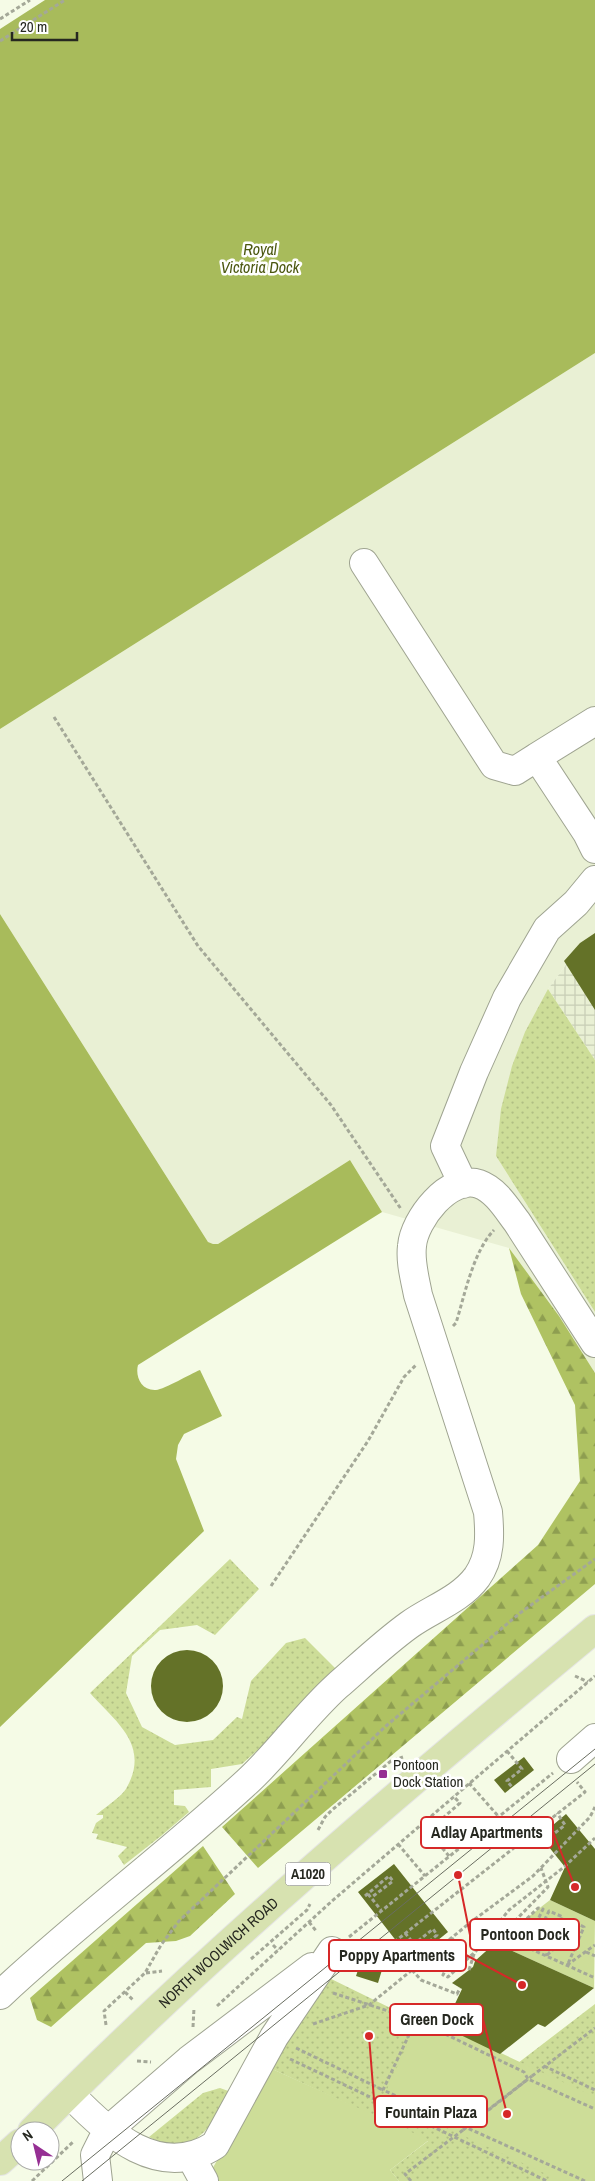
<svg xmlns="http://www.w3.org/2000/svg" width="595" height="2181" viewBox="0 0 595 2181" font-family="'Archivo Narrow',sans-serif">
	<defs>
		<pattern id="industrial-grid" width="8" height="8" patternUnits="userSpaceOnUse" patternTransform="scale(1.25)"><rect width="8" height="8" fill="#e9f0d4"/><path d="M0 4h8M4 0v8" fill="none" stroke="#c8ceb6"/></pattern>
		<pattern id="grass-dots" width="8" height="8" patternUnits="userSpaceOnUse" patternTransform="scale(1.25)"><rect width="8" height="8" fill="#cddd98"/><path d="M2 2h.1M6 6h.1" fill="none" stroke="#b0be83" stroke-width="1.8" stroke-linecap="round"/></pattern>
		<pattern id="forest-firs" width="22" height="20" patternUnits="userSpaceOnUse" patternTransform="scale(1.25)"><rect width="22" height="20" fill="#afc262"/><path d="M5 1l3.5 6h-7zM16 11l3.5 6h-7z" fill="#8e9e50"/></pattern>
	</defs>
	<rect width="100%" height="100%" fill="#f5fbe6"/>
	<path fill="#e9f0d4" d="M595,353V934L578,949L548,989L496,1156L595,1312V1373L559,1316L509,1248L382,1212L350,1160L218,1244H213L208,1242L0,914V729Z"/>
	<path fill="url(#industrial-grid)" d="M595,934V1060L548,989L578,949Z"/>
	<path fill="url(#grass-dots)" d="M548,989L595,1060V1312L496,1156L501,1109L512,1066L525,1032Z
		M230,1559L259,1589L215,1635L197,1625L160,1630L132,1656L126,1693L142,1727L175,1745L213,1740L237,1717L242,1719L251,1681L286,1643L305,1638L342,1675L242,1764L211,1769V1787L174,1790V1805L185,1806L189,1812L161,1836L124,1865L118,1856L127,1847L96,1839L98,1834L92,1833L96,1823L103,1818V1815H96C104,1808 123,1796 127,1787C150,1745 116,1722 90,1693Z
		M319,1973L415,2020L418,2016L518,2063L595,2004V2181H399L390,2170L428,2141L270,2068Z
		M220,2088L231,2092C211,2126 195,2160 149,2137L203,2093Z"/>
	<path fill="url(#forest-firs)" d="M509,1248L559,1316L595,1373V1584L258,1868L222,1827L538,1545L580,1481L575,1405L521,1294Z
		M203,1846L235,1894L190,1936L176,1941L146,1943L51,2027L37,2020L30,1998Z"/>
	<path fill="#cddd98" d="M550,1900L595,1921L594,1988L495,1943Z
		M416,2026L442,2037L447,2028L595,2097V2181H561L383,2098Z
		M270,2068L429,2140L390,2170L399,2181H209L207,2178Z"/>
	<path fill="#a8bb5b" d="M45,0H595V353L0,729V29Z
		M0,914L208,1242L213,1244H218L350,1160L382,1212L138,1365C135,1376 141,1391 156,1390C165,1389 190,1374 200,1370L222,1416L184,1434L178,1445L176,1459L204,1531L0,1727Z"/>
	<path fill="#647228" d="M595,933V1010L564,961L580,943Z
		M151 1686a36 36 0 1 1 72 0a36 36 0 1 1-72 0Z
		M524,1757L534,1770L505,1793L494,1780Z
		M566,1814L595,1849V1921L550,1900L565,1867L540,1836Z
		M394,1864L448,1932L412,1961L358,1892Z
		M495,1943L594,1988L545,2027L538,2024L500,2054L444,2027L462,1989L452,1983L473,1967L475,1961Z
		M364,1952L385,1960L378,1983L356,1976Z"/>
	<g fill="none" stroke-linecap="round" stroke-linejoin="round">
		<defs>
			<path id="minor" d="M364,563L494,765L515,771L537,757
				M595,721L537,757L587,833L595,849
				M463,1184L445,1146L474,1072L507,998L547,929L576,903L595,880
				M571,1759L595,1738
				M0,1995C80,1920 168,1855 249,1780C280,1751 305,1715 337,1686C360,1666 384,1643 409,1625C431,1609 460,1600 477,1577C491,1557 490,1535 488,1512L418,1295C415,1279 410,1262 412,1246C414,1220 449,1174 479,1184C496,1190 507,1209 517,1222L595,1343
				M70,2094C108,2134 160,2181 215,2145L274,2037L332,1951
				M193,2161L204,2181
				M98,2181L95,2155L107,2131L189,2060L312,1967"/>
			<g id="major">
				<path id="s1" d="M32,2131C208,1953 402,1789 595,1629"/>
				<path d="M0,2161L20,2143"/>
			</g>
		</defs>
		<use href="#minor" stroke="#9fa491" stroke-width="30"/>
		<use href="#major" stroke="#e5e5e4" stroke-width="30"/>
		<path stroke="#a4a898" stroke-width="3" stroke-dasharray="4 2.5" stroke-linecap="butt" d="M0,19L30,0
			M0,41L65,0
			M54,717L198,946L331,1105L401,1209
			M453,1326L456,1323C465,1294 473,1252 494,1230
			M271,1586L368,1441L404,1377L416,1365
			M575,1676L588,1682
			M507,1751L522,1769L507,1781L512,1787
			M469,1783L499,1817
			M318,1830L325,1817L332,1810L391,1761L403,1757
			M546,1830L551,1836L565,1825L557,1813
			M398,1844L425,1876
			M449,1856L428,1831L460,1803L453,1796
			M368,1894L381,1910
			M365,1896L389,1876L393,1881L372,1897
			M309,1922L317,1932
			M471,1922L595,1978
			M405,1933L419,1950
			M349,1937L553,1773
			M452,1938L457,1945L443,1975L448,1977L476,1951L509,1910L564,1867L595,1838
			M355,1944L379,1954L585,1792L577,1782
			M273,1945L278,1950
			M525,1947L543,1909L538,1908L516,1929L510,1926L548,1887L541,1868
			M530,1949L549,1911L563,1917L546,1956
			M586,1952L595,1956
			M414,1954L437,1935L433,1929
			M547,1955L580,1925L584,1927L567,1966
			M251,1959L307,1910L310,1904
			M567,1965L595,1945
			M412,1970L421,1980L457,1994L460,1988
			M469,1970L475,1951
			M146,1973L162,1971
			M125,1992L133,2000
			M333,1993L416,2020
			M217,2006L332,1901L595,1676
			M313,2024L369,2005L471,1922L533,1876L590,1817L595,1807
			M106,2025L104,2011L145,1973L161,1945L179,1921L386,1726L520,1613L595,1559
			M193,2027L194,2008
			M296,2048L383,2090
			M290,2059L547,2181
			M137,2061L151,2062
			M544,2066L595,2090
			M532,2076L595,2028
			M466,2127L528,2079
			M32,2181L74,2141
			M411,2181L405,2174L463,2130
			M585,2181L383,2090L416,2020L524,2072L528,2079L595,2109"/>
		<use href="#minor" stroke="#fff" stroke-width="28"/>
		<use href="#major" stroke="#d7e2b0" stroke-width="28"/>
		<path stroke="#696d60" stroke-width="1" d="M62,2181L595,1749
			M82,2181L595,1764"/>
		<path stroke="#a4a898" stroke-width="3" stroke-dasharray="4 2.5" stroke-linecap="butt" d="M413,1945L433,1929
			M463,2130L532,2076"/>
	</g>
	<rect fill="#962f94" stroke="#fff" stroke-width="2" x="378" y="1769" width="10" height="10" rx="2.5"/>
	<g text-anchor="middle" stroke-width="5" stroke-linejoin="round" paint-order="stroke">
		<rect fill="#fff" stroke="#676863" stroke-width="1" x="285.5" y="1862.5" width="45" height="23" rx="4"/>
		<g font-size="14" font-weight="bold" fill="#262820">
			<text x="308" y="1879">A1020</text>
		</g>
		<g font-size="15" fill="#262820" stroke="#fff" text-anchor="start">
			<text x="393" y="1770">Pontoon<tspan x="393" dy="17">Dock Station</tspan></text>
		</g>
		<g font-size="15" fill="#262820" stroke="#fff">
			<text dy="5" stroke="none"><textPath href="#s1" startOffset="258">NORTH WOOLWICH ROAD</textPath></text>
		</g>
		<g font-size="16" font-style="italic" fill="#4b570f" stroke="#fff">
			<text x="260" y="255">Royal<tspan x="260" dy="18">Victoria Dock</tspan></text>
		</g>
	</g>
	<path fill="none" stroke="#d62828" stroke-width="2" d="M575 1887L553 1832M458 1875L470 1935M522 1985L466 1955M507 2114L483 2019M369 2036L375 2112"/>
	<g fill="#d62828" stroke="#fff" stroke-width="2">
		<circle cx="575" cy="1887" r="5"/>
		<circle cx="458" cy="1875" r="5"/>
		<circle cx="522" cy="1985" r="5"/>
		<circle cx="507" cy="2114" r="5"/>
		<circle cx="369" cy="2036" r="5"/>
	</g>
	<g fill="#fff" stroke="#d62828" stroke-width="2">
		<rect x="421" y="1817" width="132" height="31" rx="5"/>
		<rect x="470" y="1919" width="109" height="31" rx="5"/>
		<rect x="329" y="1940" width="137" height="31" rx="5"/>
		<rect x="390" y="2004" width="93" height="31" rx="5"/>
		<rect x="375" y="2096" width="112" height="31" rx="5"/>
	</g>
	<g font-size="16" text-anchor="middle" font-weight="bold" fill="#262820">
		<text x="487" y="1838">Adlay Apartments</text>
		<text x="525" y="1940">Pontoon Dock</text>
		<text x="397" y="1961">Poppy Apartments</text>
		<text x="437" y="2025">Green Dock</text>
		<text x="431" y="2118">Fountain Plaza</text>
	</g>
	<g transform="translate(35 2146) rotate(325)"><circle r="24" fill="#ffffff" stroke="#a8a9a6"/>
	<path d="M0-4L9 19L0 12L-9 19Z" fill="#962f94"/>
	<text y="-8" font-size="14" font-weight="bold" text-anchor="middle" fill="#262820">N</text>
	</g>
	<path d="M12 32v8h65v-8" fill="none" stroke="#262820" stroke-width="2.5"/>
	<text x="20" y="32" font-size="15" fill="#262820" stroke="#ffffff" stroke-width="4" paint-order="stroke">20 m</text>
</svg>
